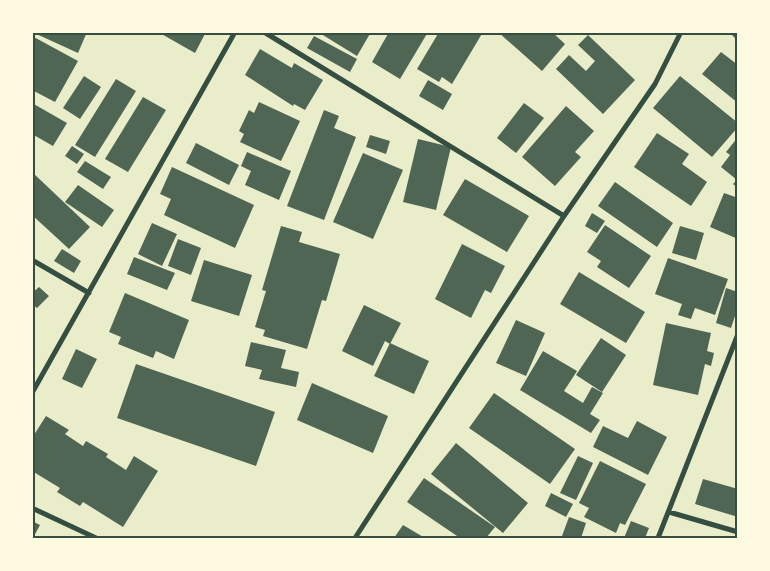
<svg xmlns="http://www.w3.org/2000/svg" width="770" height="571" viewBox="0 0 770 571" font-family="Barlow,sans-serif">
	<rect width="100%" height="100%" fill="#e9edc9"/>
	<path fill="#4f6655" d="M32,32H87L78,53Z
		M158,32H206L195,53Z
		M318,32H371L357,56Z
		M389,32H428L400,79L372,62Z
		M439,32H483L452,84L442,77L439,82L417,69Z
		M498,32H552L565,44L542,71Z
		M729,32H738V41Z
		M588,35L635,80L603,114L556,69L569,55L586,71L595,61L578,45Z
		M32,36L78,61L55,102L32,90Z
		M314,36L357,59L350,72L307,48Z
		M260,49L292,68L294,63L323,80L305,110L294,104L293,106L245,75Z
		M721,52L738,65V103L702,74Z
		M84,76L101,87L80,119L63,108Z
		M680,76L738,123V127L712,157L653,108Z
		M116,79L136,91L95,157L75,145Z
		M428,80L452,94L443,110L419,96Z
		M143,97L166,110L128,172L105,159Z
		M259,102L300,121L281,161L240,142L244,134L239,131L249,110L254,113Z
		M32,103L67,123L53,146L32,134Z
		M524,103L544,118L516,153L497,138Z
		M566,106L594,131L575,152L581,157L555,186L522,157Z
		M324,110L339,116L334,128L356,137L324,220L287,206Z
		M657,133L689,154L682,164L707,182L691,206L634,167Z
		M370,135L390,141L386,154L366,147Z
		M738,137V188L733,184L737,180L721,167L730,155L726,152Z
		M418,139L451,147L436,210L403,202Z
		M196,143L239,165L229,185L186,163Z
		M72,146L84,154L77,164L65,156Z
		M247,152L291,171L279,200L245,185L251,171L241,166Z
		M363,153L403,170L373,239L333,222Z
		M85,161L111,177L103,189L77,172Z
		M172,167L254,205L235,248L164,215L171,199L160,194Z
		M32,172L90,227L69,249L32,215Z
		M465,179L529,216L507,252L443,215Z
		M615,182L673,223L657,247L598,206Z
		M78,185L114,210L102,227L65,202Z
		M724,193L738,198V239L710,227Z
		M592,213L605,221L597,233L585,226Z
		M152,223L177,234L162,266L138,254Z
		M605,225L651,256L629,288L597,267L601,261L587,252Z
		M281,226L302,232L299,242L340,254L326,301L322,300L307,349L263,336L265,330L255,327L266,291L262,290Z
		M680,226L704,233L696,260L672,253Z
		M178,239L201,248L191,275L168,266Z
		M462,244L505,266L491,293L485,290L471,318L435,299Z
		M62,249L81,261L74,273L54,261Z
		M134,257L175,273L167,290L127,274Z
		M668,258L728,279L715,315L695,308L691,319L678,315L682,304L655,294Z
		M204,260L252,275L239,316L191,301Z
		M579,272L645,312L626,343L560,304Z
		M39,287L49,296L37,308L32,304V293Z
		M726,288L738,292V307L731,328L716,323Z
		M125,293L189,320L174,359L156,351L153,358L118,344L121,337L109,332Z
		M364,305L401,323L390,344L385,341L373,366L342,351Z
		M516,320L545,333L526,376L496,363Z
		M666,323L711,333L707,351L714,353L711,366L705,364L698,395L653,385Z
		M601,338L626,355L602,392L576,375Z
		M251,342L286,350L281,368L299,372L296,387L259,379L262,370L245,366Z
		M390,343L429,361L414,394L374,376Z
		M76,349L97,359L82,388L62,379Z
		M543,351L577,371L564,391L583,403L592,387L603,393L590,414L600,420L591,433L520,390Z
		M136,364L275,412L256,466L117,418Z
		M312,383L388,416L373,453L297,420Z
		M494,393L575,449L550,484L469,428Z
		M46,416L69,430L65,434L83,446L86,441L108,454L106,457L126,470L134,456L158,471L123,527L83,502L80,506L57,492L60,488L32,471V438Z
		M637,421L667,437L648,475L593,447L603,426L628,438Z
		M456,443L528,503L503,533L431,474Z
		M578,456L593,463L576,500L560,493Z
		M600,461L646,484L625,525L620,523L616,533L584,517L589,508L579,503Z
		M424,478L495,527L486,538H460L407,502Z
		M703,479L738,489V517L695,504Z
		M551,493L573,504L566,517L545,506Z
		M569,517L586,523L581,538L562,536Z
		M32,521L40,525L33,538H32Z
		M631,521L649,528L645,538H624Z
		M403,525L425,538H394Z"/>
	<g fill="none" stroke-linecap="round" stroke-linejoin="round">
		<path stroke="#344e41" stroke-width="5" d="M264,32L564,216
			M32,260L89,293
			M32,393L235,32
			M32,508L96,538
			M669,512L738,532
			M355,538L564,216L655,84L681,32
			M658,538L738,334"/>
	</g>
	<rect width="770" height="571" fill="none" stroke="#fefae0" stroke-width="68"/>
	<rect x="34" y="34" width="702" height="503" fill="none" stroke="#344e41" stroke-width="2"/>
</svg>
